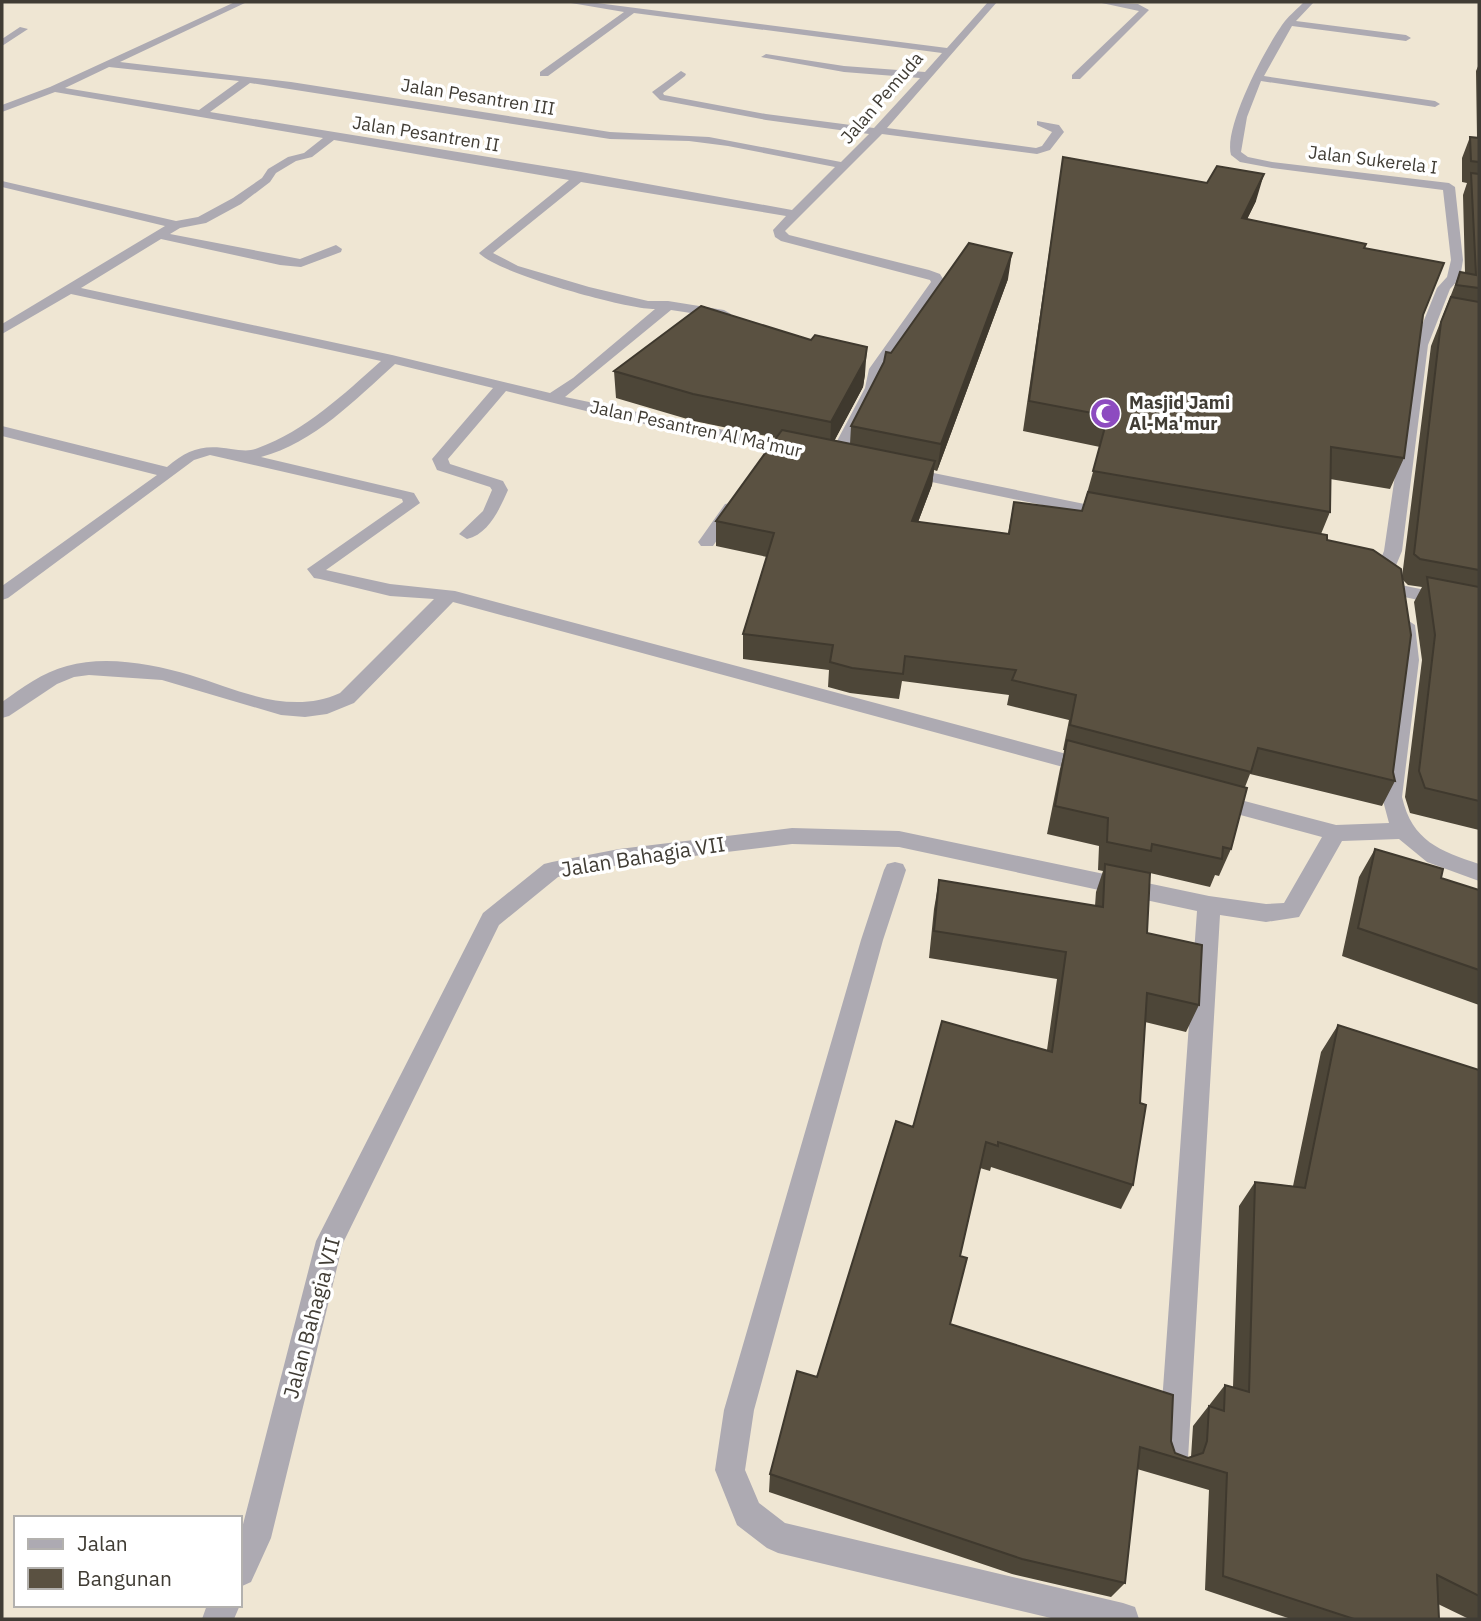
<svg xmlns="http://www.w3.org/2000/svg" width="1481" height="1621" viewBox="0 0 1481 1621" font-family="'IBM Plex Sans',sans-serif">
	<rect width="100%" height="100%" fill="#efe6d3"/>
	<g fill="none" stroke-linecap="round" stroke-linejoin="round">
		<path fill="#adaab2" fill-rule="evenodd" d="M235,2H247L120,62L291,82L610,132L709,137L841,162L869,134L766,120L660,100L652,92L681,71L686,74L685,76L663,93L664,95L766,114L874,128L920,78L844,72L761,57L766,54L844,66L925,72L942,53L634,13L548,76H540V72L624,12L565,2H589L947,48L988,2H997L887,128L1036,148L1042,146L1052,132L1037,125V121L1059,125L1064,132L1050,150L1037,154L882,134L785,231L789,235L929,270L940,274L945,282L883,369L879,388L842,461H830L828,458L865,388L869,369L931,282L930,280L781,241L775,237L773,230L786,216L581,182L493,253L518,266L589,287L648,301H668L724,310L731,314L724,318L671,310L565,397L797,445L805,450L803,453L797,455L610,417L506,391L448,459L450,464L503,481L508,490C500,508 489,534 467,539L459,534L483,511L492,490L490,487L437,470L432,459L493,388L395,364C356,399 314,443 261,457L414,493L420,503L326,570L390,584L455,591L1089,760L1096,762L1099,767L1096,772L1089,774L453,602L354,703L327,714L305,717L281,715L162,680L89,675L74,677L57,684L9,716L2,718V702C22,688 43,672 67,666C105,655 153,664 190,675C239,690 290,716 340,693L434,599L390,596L320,579L314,578L307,569L403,502L402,499L210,455L194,460L8,598L2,600V586L157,475L2,436V426L167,467C188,449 203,444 231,449C240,450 249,452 258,448C305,431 344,394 381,361L71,294L2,334V324L165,226L2,187V181L176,221L198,217L233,198L262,178L268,169L288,157L304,153L323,138L55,92L2,112V105L50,87ZM109,67L239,81L199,110L65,88ZM250,83L610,139L689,141L728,146L835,167L792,210L581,172L210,112ZM334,140L569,180L479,253C497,273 625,309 655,309L573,378L550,393L392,355L81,288L161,239L280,265L301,267L341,252L342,249L336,245L300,259L170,234L180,228L206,223L241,204L270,182L276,173L296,161L312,157Z
			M1097,2L1138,4L1149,10L1080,79H1072V75L1139,11Z
			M1304,2H1314L1296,21L1406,35L1411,38L1406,41L1292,26L1264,76L1435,101L1440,104L1435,107L1261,81L1247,117L1241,152L1248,157L1272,162L1449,183L1455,187L1463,260L1460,278L1450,289L1428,345L1402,551L1392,575L1383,580L1374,575L1384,551L1414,345L1437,288L1447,277L1451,260L1443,190L1272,168L1240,162L1231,155C1223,127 1268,43 1285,21C1290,15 1298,8 1304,2Z
			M20,27L28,29L2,46V39Z
			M904,467L1109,509L1117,514L1109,519L898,475L896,472Z
			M731,503L739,508L713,546H701L698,542L701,538L725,504Z
			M1401,585L1479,601V613L1395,595L1392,591L1395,587Z
			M1406,619L1415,625L1419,660L1402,797C1412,841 1440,851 1479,864V881L1427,862L1399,839L1342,841L1299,917L1266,922L1220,915L1188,1459L1184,1470L1173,1474L1162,1470L1158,1459L1197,911L899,847L792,844L619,865L558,877L499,925L343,1243L271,1538L251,1582L240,1587V1536L316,1241L483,913L544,864L552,862L619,849L792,828L899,831L1209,896L1266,904L1284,903L1322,837L1207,806L1204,801L1207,796L1214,793L1336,825L1389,823L1382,797L1401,660L1397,625Z
			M895,862L903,864L906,870L883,940L754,1410L745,1470L759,1503L785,1523L1123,1603L1135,1607L1139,1619H1055L778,1553L767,1548L737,1525L715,1470L724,1410L861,940L884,870L887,864Z
			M240,1604V1605L234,1619H202L207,1605Z"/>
	</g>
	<path fill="#4d4638" d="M1479,64V830L1410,813L1405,797L1422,660L1414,602L1422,587L1408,585L1403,580L1393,772L1395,781L1382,806L1250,774L1245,787L1231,849L1219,876L1215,875L1210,887L1150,873L1147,933L1199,1005L1186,1032L1145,1022L1133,1185L1121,1209L991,1167L990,1171L980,1168L960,1256L950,1324L1171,1441L1175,1453L1188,1458L1191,1457L1193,1426L1225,1385L1233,1387L1239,1206L1255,1182L1293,1186L1321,1052L1338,1025L1479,1070V1619H1469L1438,1604L1439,1619H1291L1205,1590L1209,1490L1137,1469L1125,1583L1111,1597L1012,1574L769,1492L770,1474L817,1377L913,1127L1047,1050L1057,979L929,958L934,909L939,880L1095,906L1096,892L1103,871L1098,870L1099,846L1047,834L1060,769L1065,750H1063L1069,720L1007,705L1009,695L902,681L899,699L850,693L828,687L829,670L743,659V634L767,557L716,546V521L776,438L694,421L616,398L614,371L865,374L863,387L834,441L850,444L851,426L891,353L1008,279L937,471L934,470L932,485L918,522L1008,534L1014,502L1082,511L1100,447L1023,431L1063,157L1256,201L1247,219L1365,249L1423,315L1404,458L1390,489L1330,479V512L1321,534L1327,540L1402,577L1431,346L1460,272L1465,273L1463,195L1467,183L1462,182V158L1470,137H1477L1476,71Z
		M1375,849L1441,878L1479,890V1005L1342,956L1359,877Z"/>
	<path fill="#3f392e" d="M1264,174L1256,201L1234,246L1242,218Z
		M1012,253L1008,279L937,471L941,444Z
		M867,347L865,374L863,387L830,449L831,422Z
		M935,461L932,485L909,546L912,521Z"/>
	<path fill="#5a5141" stroke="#3f392e" stroke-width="2" d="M1470,137L1479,138V162L1471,161Z
		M1063,157L1207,183L1217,166L1264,174L1242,218L1366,244L1364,248L1444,263L1423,315L1404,458L1331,447L1330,512L1093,471L1108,416L1029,401Z
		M1471,173L1479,174V288L1456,285L1460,272L1476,275Z
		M969,243L1012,253L941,444L851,426L884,362L886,352L891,353Z
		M1451,297L1479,302V570L1420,559L1414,554L1441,322Z
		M701,306L811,340L815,335L867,347L865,360L831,422L693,394L614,371Z
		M782,430L935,461L912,521L1009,534L1014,502L1082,511L1088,492L1327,535V540L1373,550L1401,569L1411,635L1393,772L1395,781L1258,748L1251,772L1070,725L1076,695L1012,680L1016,670L905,656L903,674L852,668L830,662L833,645L743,634L774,533L716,521Z
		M1427,577L1479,587V801L1425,788L1419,771L1435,635Z
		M1067,740L1247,788L1231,849L1223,847L1222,859L1152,844L1151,851L1107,842L1108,818L1055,806Z
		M1375,849L1443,869L1441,878L1479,890V970L1358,928Z
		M1105,864L1150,873L1147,933L1202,945L1199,1005L1147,993L1140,1103L1146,1105L1133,1185L998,1142V1146L986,1142L960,1256L967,1258L950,1324L1173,1395L1171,1441L1175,1453L1188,1458L1203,1453L1207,1441L1209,1406L1224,1411L1225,1385L1249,1392L1255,1182L1305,1188L1338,1025L1479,1070V1596L1437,1575L1439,1619H1354L1223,1576L1227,1473L1140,1447L1125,1583L1022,1559L770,1474L797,1371L817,1377L896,1121L913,1127L942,1021L1052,1052L1066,952L934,931L939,880L1103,907Z"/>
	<defs>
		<symbol id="mosque-disc" viewBox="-11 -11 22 22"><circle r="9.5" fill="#8d4bc0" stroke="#fff"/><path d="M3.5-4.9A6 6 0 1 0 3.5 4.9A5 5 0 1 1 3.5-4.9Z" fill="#fff"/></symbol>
	</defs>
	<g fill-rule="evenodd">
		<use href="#mosque-disc" x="1088" y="396" width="35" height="35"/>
	</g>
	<g text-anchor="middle" stroke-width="7" stroke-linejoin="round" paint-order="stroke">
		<g font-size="18" fill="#403c34" stroke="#fff">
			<text transform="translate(478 97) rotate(9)" y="6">Jalan Pesantren III</text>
			<text transform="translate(882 98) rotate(-49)" y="6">Jalan Pemuda</text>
			<text transform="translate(426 134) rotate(9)" y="6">Jalan Pesantren II</text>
			<text transform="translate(1373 160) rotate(7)" y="6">Jalan Sukerela I</text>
			<text transform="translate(696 429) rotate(12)" y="6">Jalan Pesantren Al Ma'mur</text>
		</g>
		<g font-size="18" font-weight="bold" fill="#403c34" stroke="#fff" text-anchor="start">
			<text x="1129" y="409">Masjid Jami<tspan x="1129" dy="21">Al-Ma'mur</tspan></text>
		</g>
		<g font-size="21" fill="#403c34" stroke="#fff">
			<text transform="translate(643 857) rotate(-9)" y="7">Jalan Bahagia VII</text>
			<text transform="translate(312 1318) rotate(-75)" y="7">Jalan Bahagia VII</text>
		</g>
	</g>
	<rect width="1481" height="1621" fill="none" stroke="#403c34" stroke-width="7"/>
	<rect x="14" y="1516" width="228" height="91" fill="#ffffff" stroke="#b3b1ae" stroke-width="2"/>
	<rect x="28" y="1539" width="35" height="10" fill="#adaab2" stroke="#b3b1ae" stroke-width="2"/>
	<text x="77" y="1551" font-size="21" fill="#403c34">Jalan</text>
	<rect x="28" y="1568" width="35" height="21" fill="#5a5141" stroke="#b3b1ae" stroke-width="2"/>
	<text x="77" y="1586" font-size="21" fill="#403c34">Bangunan</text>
</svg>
